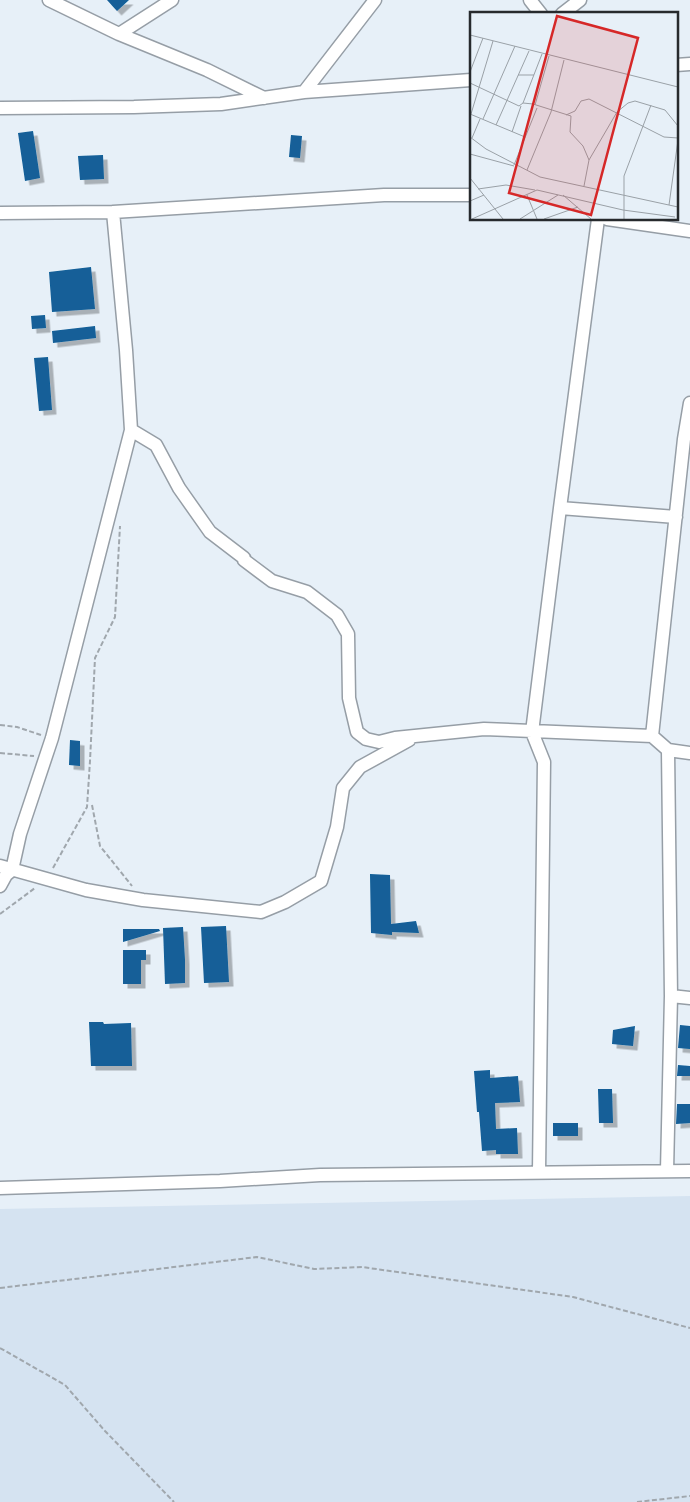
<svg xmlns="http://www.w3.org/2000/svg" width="690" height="1502" viewBox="0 0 690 1502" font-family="Bitter,serif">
	<defs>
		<filter id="shadow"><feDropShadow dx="4.5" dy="4.5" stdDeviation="0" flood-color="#0004"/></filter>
	</defs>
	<rect width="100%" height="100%" fill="#e7f0f8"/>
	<path fill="#d5e3f1" d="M690,1196V1502H0V1209Z"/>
	<path fill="#125f98" filter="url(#shadow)" d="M107,0H129L117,11Z
		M33,131L40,178L25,181L18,133Z
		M291,135L302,136L300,158L289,157Z
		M103,155L104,179L80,180L78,156Z
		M91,267L95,309L52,312L49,272Z
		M45,315L46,328L32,329L31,316Z
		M95,326L96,338L53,343L52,331Z
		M48,357L52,410L39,411L34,358Z
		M70,740L80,741V766L69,765Z
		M370,874L390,875L391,924L416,921L419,933L392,932V935L371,933Z
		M226,926L229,982L204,983L201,927Z
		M183,927L185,960V983L165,984L163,928Z
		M123,929H159L160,931L123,942Z
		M123,950H146V960H141V984H123Z
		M89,1022H103L104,1024L131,1023L132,1066H91Z
		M680,1025L690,1026V1049L678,1048Z
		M635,1026L633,1046L612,1044L613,1030Z
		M678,1065L690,1066V1076H677Z
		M490,1070V1078L518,1076L520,1102L495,1103L496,1129L517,1128L518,1154H496V1150L482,1151L479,1112H477L474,1071Z
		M598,1089H612L613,1123H599Z
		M677,1104H690V1123L676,1124Z
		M553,1123H578V1136H553Z"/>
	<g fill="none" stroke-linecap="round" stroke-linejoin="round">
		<defs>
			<path id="street" d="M49,0L119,34L207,70L264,98
				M530,0L541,14
				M562,14L580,0
				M119,34L172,0
				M676,65L690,64
				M304,92L375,0
				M0,108L134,107L221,104L304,92L471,80
				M0,213L113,212L384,195H471
				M607,219L690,231
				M131,430L156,445L179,488L210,532L244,558V560L272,581L307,592L337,615L348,634L349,698L357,732L366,739L379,742L395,738L484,729L652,736L668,750L690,753
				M560,508L676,517
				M652,736L684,439L690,403
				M0,866L86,890L143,900L261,912L285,902L321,881L337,827L343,788L360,767L409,740
				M0,886L6,875L12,870L20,834L52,738L131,430L126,350L113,212
				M671,996L690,998
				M667,1171L671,996L668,750
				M539,1172L544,762L532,732L560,508L598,219
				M0,1188L220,1181L320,1175L690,1171"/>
		</defs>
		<use href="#street" stroke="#969ea6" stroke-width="15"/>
		<path stroke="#a0a7ad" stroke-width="2" stroke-dasharray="5 2.5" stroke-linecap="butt" d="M0,725L17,727L41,735
			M0,753L34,756
			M92,805L100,846L132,886
			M53,868L87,807L90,761L95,658L115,617L120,526
			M0,914L35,888
			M0,1288L257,1257L314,1269L362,1267L573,1297L690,1328
			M0,1348L65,1385L105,1431L174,1502
			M637,1502L690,1496"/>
		<use href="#street" stroke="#fff" stroke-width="12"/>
	</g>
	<g transform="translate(470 12)">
		<rect width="208" height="208" fill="#e7f0f8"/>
		<path fill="none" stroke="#9aa1a7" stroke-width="1" d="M0,23L208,75M0,60L13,26M48,63H64M0,71L49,94L53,91L63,92L101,104L100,120L113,134L119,148M53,91L72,42M65,93L79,44M0,102L55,125M1,102L23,29M96,103L105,99L111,89L119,87L194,125L208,126M13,107L45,34M26,113L59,39M42,120L51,94M0,125L16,137L70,165L208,195M2,126L10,107M0,142L44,154M44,153L67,96M57,158L81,100L94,48M0,166L33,207M114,174L119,148L147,100L158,91L165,89L195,98L208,114M8,177L36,173L65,178M57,183L67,207M93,183L121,207M0,189L14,183M199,193L208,128M2,207L67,178L153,198L205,205M50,207L88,183M74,207L108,195M154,207V164L181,93"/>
		<path fill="#d62828" fill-opacity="0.15" stroke="#d62828" stroke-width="2.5" d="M87,4L168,26L121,203L39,181Z"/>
		<rect width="208" height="208" fill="none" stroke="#272a2d" stroke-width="2.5"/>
	</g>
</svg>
